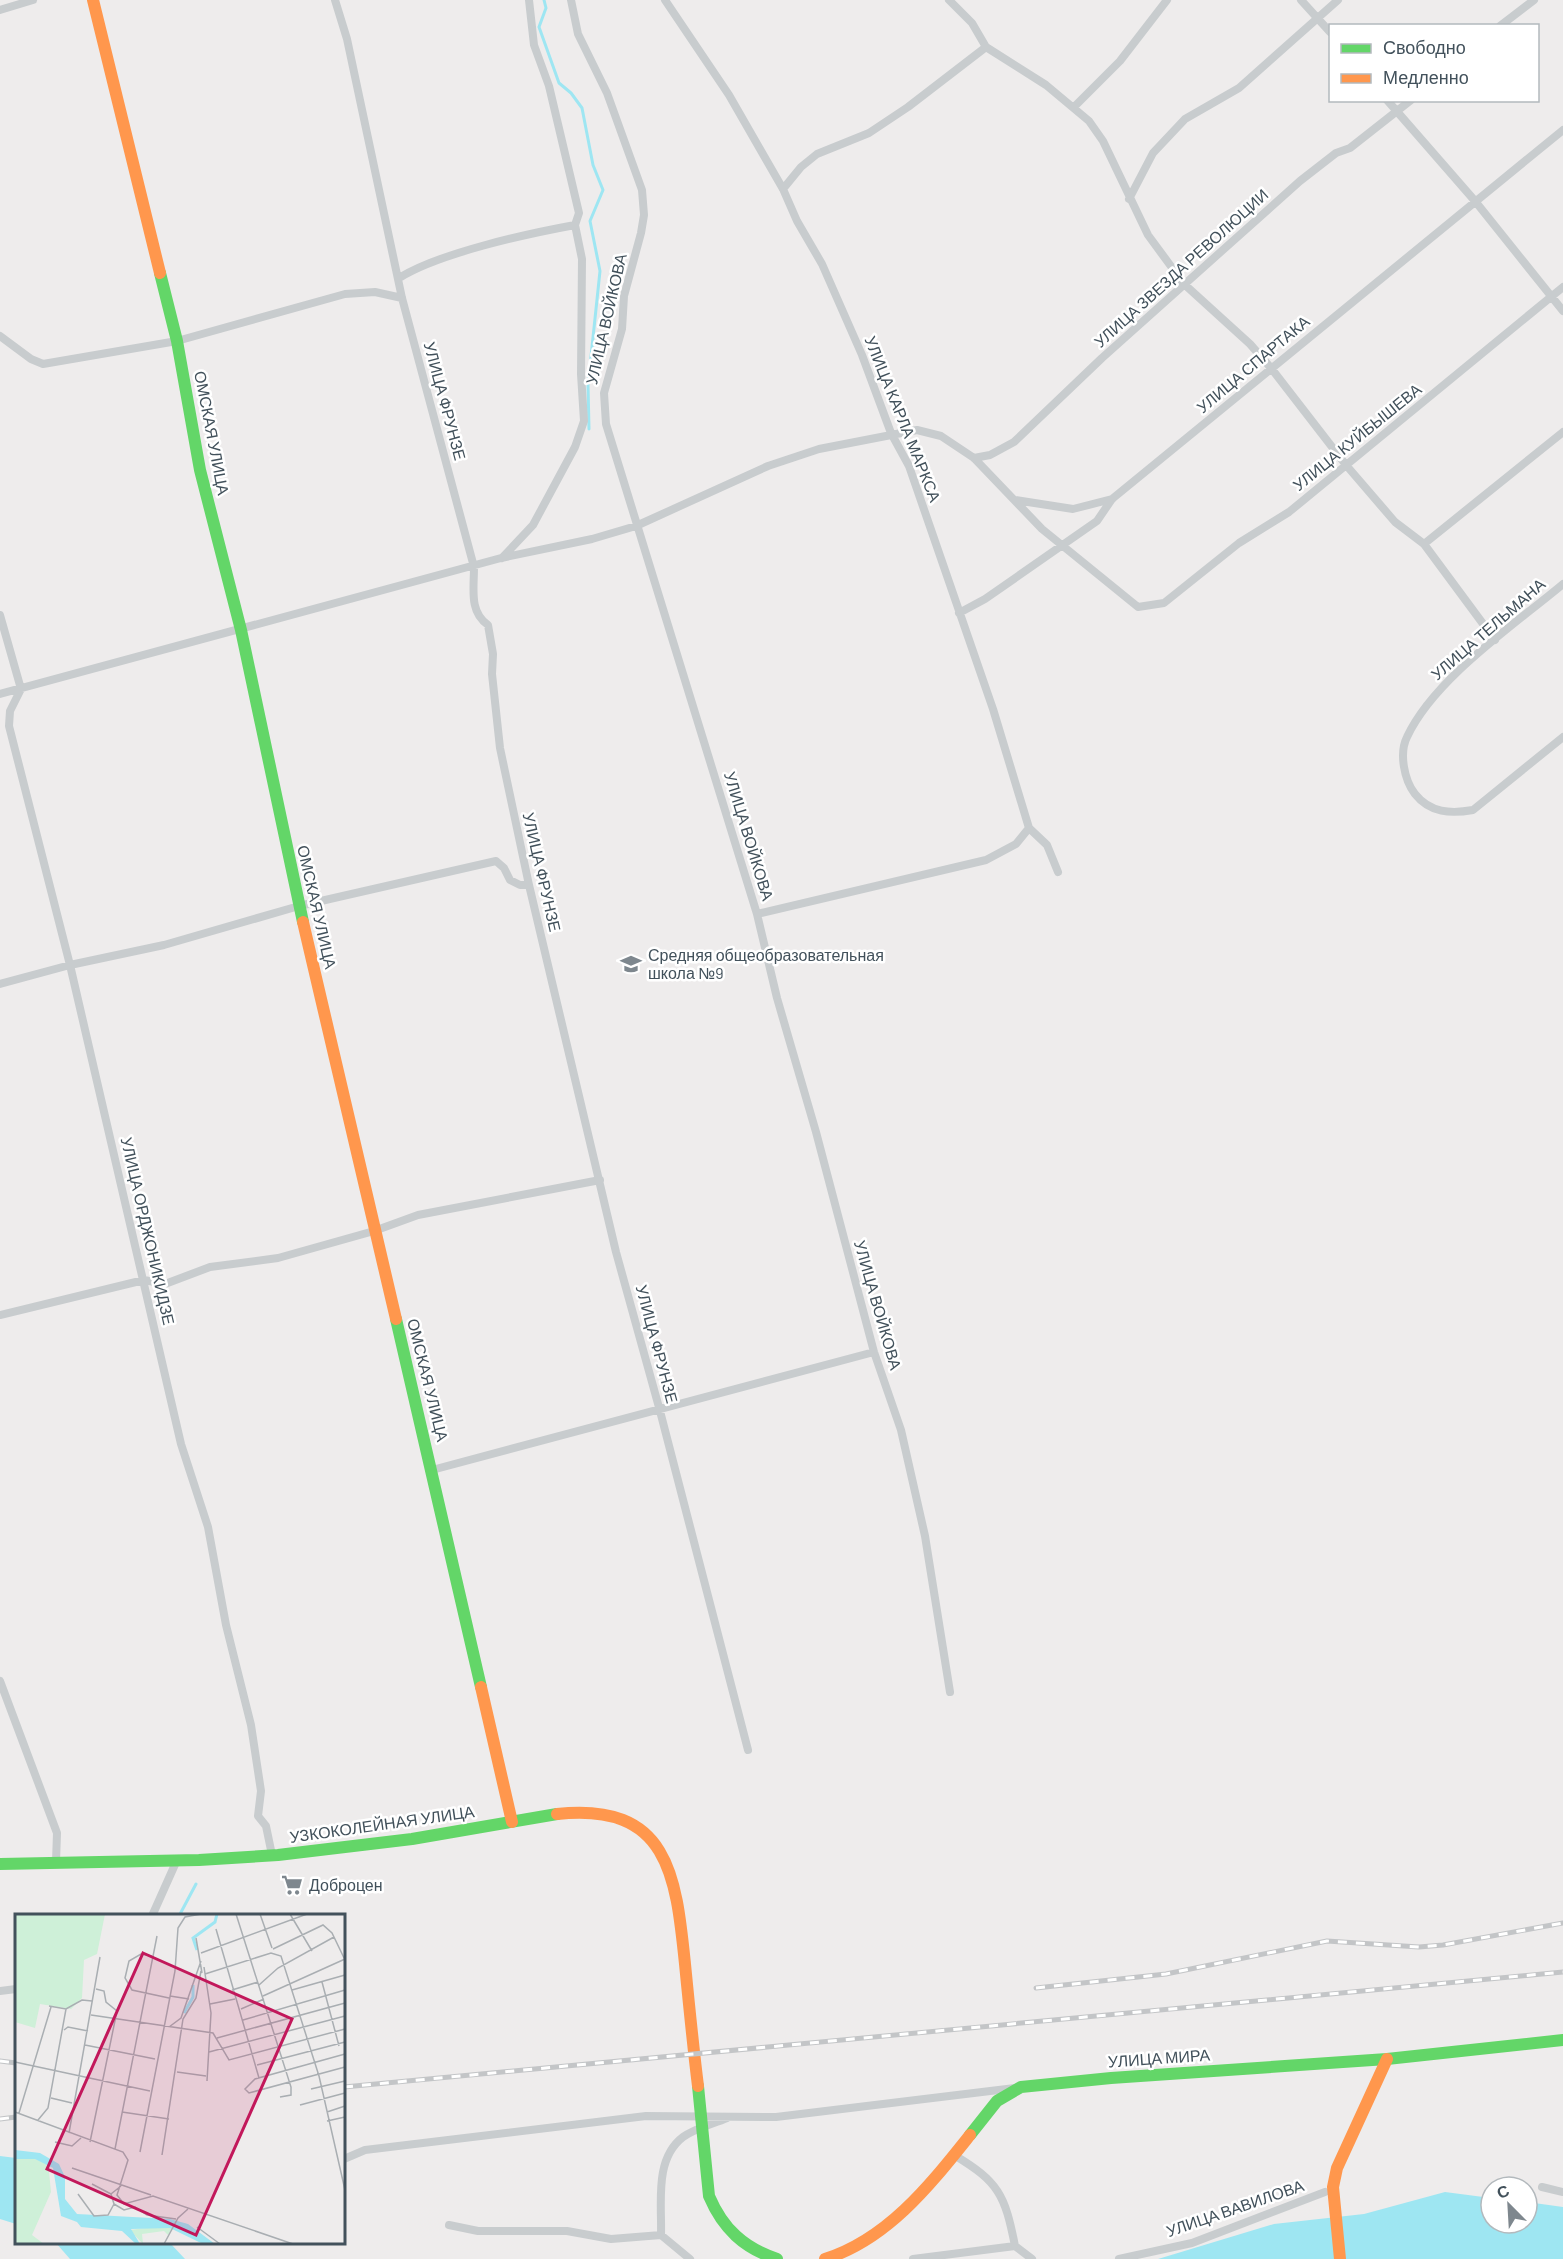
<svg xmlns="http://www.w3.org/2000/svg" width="1563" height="2259" viewBox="0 0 1563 2259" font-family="Barlow,sans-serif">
	<rect width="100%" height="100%" fill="#eeecec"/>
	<path fill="#9ee6f2" d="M0,2156L16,2158V2224L0,2219Z
		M1445,2192L1491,2198V2223H1527V2202L1563,2207V2259H1158L1274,2224L1364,2214Z
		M56,2243H170L185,2259H70Z"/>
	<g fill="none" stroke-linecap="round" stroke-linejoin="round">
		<path stroke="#9ee6f2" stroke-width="3" d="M544,0L546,8L539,27L559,83L571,93L582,108L593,165L603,190L590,221L600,271L588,385L589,429
			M179,1916L196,1884"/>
		<path stroke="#c8ccce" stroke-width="8" d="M335,0L347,39L402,298L474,567C474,589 469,612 488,625L493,654L492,674L500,748L529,885L616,1252L660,1411L748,1750
			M571,0L578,34L607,93L642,190L644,215L641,233L624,296L622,329L604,393L606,424L757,914L777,998L816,1132L874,1352L901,1430L925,1536L950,1692
			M665,0L729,95L783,189L797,221L822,264L862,355L891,433L909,466L993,709L1029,828L1047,845L1058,872
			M949,0L972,23L986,47L1046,85L1089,121L1103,141L1148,235L1184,284L1250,344L1271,368L1346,465L1395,522L1424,544L1495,640
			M1301,0L1330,32
			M0,10L33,0
			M1500,26L1534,0
			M1387,100L1475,201L1563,311
			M1074,107L1120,61L1167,0
			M783,189L801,167L817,154L869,133L908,107L986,47
			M1129,199L1153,153L1185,119L1239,88L1338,0
			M399,278C439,253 526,234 575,225
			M0,336L31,359L43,364L177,341L345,294L375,292L402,298
			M974,458L990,455L1014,442L1102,358L1300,181L1336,153L1350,148L1411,100
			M1015,500L1073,509L1112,499
			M1424,544L1563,432
			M502,558L533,525L575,447L584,421L581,374L582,259L575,225L579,213L549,86L534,45L529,0
			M1563,584C1514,625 1434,679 1407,737C1399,753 1404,780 1415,794C1430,813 1451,814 1473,810L1563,737
			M959,613L985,599L1097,521L1112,499L1563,130
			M0,615L21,689L10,711L9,726L70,965L181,1444L208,1527L226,1625L251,1725L261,1791L258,1816L266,1826L272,1855
			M0,694L501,558L592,539L636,526L768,466L819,449L917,430L941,436L974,458L1042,529L1138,607L1164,603L1239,543L1289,512L1563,287
			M757,914L986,860L1016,844L1029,828
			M0,984L70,965L164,945L299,906L496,861L504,868L510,880L520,885H529
			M0,1315L144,1280L165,1284L210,1267L278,1258L374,1231L418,1215L600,1180
			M432,1470L874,1352
			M0,1681L57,1833L56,1862
			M152,1916L177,1860
			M0,1991L16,1989
			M954,2155C999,2182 1005,2195 1015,2246
			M344,2159L365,2150L646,2116L776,2117L1015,2088
			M1542,2187L1563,2192
			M449,2225L478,2231H567L611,2239L661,2235
			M690,2259L661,2235C662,2203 654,2159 683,2137C695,2128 713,2124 727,2118
			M913,2259L1015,2246L1032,2259
			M1119,2259L1192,2243L1325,2192"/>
		<path stroke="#63d668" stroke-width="12" d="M160,273L177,341L200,470L241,630L303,922
			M396,1319L481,1687
			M0,1864L199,1860L278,1855L412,1839L557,1814
			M698,2086L709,2196C723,2229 744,2248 777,2259
			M970,2135L997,2101L1021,2087L1111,2078L1387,2059L1563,2040"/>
		<path stroke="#ff974d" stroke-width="12" d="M93,0L160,273
			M303,922L396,1319
			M481,1687L512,1822
			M557,1814C669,1802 676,1876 685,1964C689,2005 693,2046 698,2086
			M825,2259C888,2239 930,2185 970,2135
			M1340,2259L1333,2187L1337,2168L1387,2059"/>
		<defs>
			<path id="rail" d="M1036,1988L1166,1974L1327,1941L1419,1947L1443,1945L1563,1923
				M0,2061L16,2063
				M344,2087L1563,1972
				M0,2119L16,2117"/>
		</defs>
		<use href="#rail" stroke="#c3c5c7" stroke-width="5"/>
		<use href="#rail" stroke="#fff" stroke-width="3" stroke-dasharray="9" stroke-linecap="butt"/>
	</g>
	<defs>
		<symbol id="school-bare" viewBox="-9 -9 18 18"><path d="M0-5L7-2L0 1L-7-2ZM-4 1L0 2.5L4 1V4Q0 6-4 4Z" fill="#7e878e" stroke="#fff" stroke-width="2.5" paint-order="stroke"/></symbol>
		<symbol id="supermarket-bare" viewBox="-9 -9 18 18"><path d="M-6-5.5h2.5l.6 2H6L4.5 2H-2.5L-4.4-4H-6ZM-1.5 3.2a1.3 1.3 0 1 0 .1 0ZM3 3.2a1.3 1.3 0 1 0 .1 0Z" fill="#7e878e" stroke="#fff" stroke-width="2.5" paint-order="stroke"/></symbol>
	</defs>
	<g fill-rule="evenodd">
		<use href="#school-bare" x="616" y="949" width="30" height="30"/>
		<use href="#supermarket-bare" x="277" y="1870" width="30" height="30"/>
	</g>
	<g text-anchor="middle" stroke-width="5" stroke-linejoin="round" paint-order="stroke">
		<g font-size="16" fill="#42515b" stroke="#fff">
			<text transform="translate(1181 268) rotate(-42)" y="6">УЛИЦА ЗВЕЗДА РЕВОЛЮЦИИ</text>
			<text transform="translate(606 319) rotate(-77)" y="6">УЛИЦА ВОЙКОВА</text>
			<text transform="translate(1253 364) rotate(-40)" y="6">УЛИЦА СПАРТАКА</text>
			<text transform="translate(445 401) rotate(75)" y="6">УЛИЦА ФРУНЗЕ</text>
			<text transform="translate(903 419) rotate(68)" y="6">УЛИЦА КАРЛА МАРКСА</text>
			<text transform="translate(212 433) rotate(79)" y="6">ОМСКАЯ УЛИЦА</text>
			<text transform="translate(1357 437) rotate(-39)" y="6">УЛИЦА КУЙБЫШЕВА</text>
			<text transform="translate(1488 629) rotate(-41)" y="6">УЛИЦА ТЕЛЬМАНА</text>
			<text transform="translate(749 836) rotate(73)" y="6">УЛИЦА ВОЙКОВА</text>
			<text transform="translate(542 872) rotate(77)" y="6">УЛИЦА ФРУНЗЕ</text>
			<text transform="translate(317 907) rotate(77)" y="6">ОМСКАЯ УЛИЦА</text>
			<text transform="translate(148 1231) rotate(77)" y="6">УЛИЦА ОРДЖОНИКИДЗЕ</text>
			<text transform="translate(878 1305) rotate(74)" y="6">УЛИЦА ВОЙКОВА</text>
			<text transform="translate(657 1344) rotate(75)" y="6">УЛИЦА ФРУНЗЕ</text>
			<text transform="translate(428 1380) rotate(76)" y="6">ОМСКАЯ УЛИЦА</text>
			<text transform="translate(382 1824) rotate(-8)" y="6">УЗКОКОЛЕЙНАЯ УЛИЦА</text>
			<text transform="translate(1159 2058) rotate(-4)" y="6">УЛИЦА МИРА</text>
			<text transform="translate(1235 2208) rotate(-19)" y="6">УЛИЦА ВАВИЛОВА</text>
		</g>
		<g font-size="16" fill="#42515b" stroke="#fff" text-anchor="start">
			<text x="648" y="961">Средняя общеобразовательная<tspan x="648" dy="18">школа №9</tspan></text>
			<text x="309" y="1891">Доброцен</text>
		</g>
	</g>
	<g transform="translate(15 1914)">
		<rect width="330" height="330" fill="#eeecec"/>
		<path d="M0,0H90L82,40L69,46L67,84L56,95L25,90L20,114L0,108ZM0,245H20L32,249L31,253L37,257L34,258L36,278L17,321L29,330H0ZM138,313L157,314L153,321L149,317L127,320L128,330L115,316Z" fill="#cef0d8"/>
		<path d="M0,236L25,239L44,250L50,263V285L62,300L155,305L173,310L200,330H188L155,314L116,315L125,330H121L107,317L66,313L62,308L46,302L38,254L20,245H0Z" fill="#9ee6f2"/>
		<path fill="none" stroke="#9ee6f2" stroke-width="3" d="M182,36L178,24L200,8L202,0M169,99L178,83V71"/>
		<path fill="none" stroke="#a9aeb2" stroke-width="1.5" d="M221,0L276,173V181L265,183M245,0L257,34M275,0L297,37M201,15L244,164M181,24L187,59M258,35L308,11L317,19L330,46M186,39L292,0M137,42L126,40L114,47L110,64L117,76L154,84M189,53L196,99L192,167M190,60L256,39L266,42L304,162L330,276M307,68L324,132M244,71L263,54L319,23M217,76L243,68M277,76L330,61M155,82L174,85M248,82L330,45M195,90L220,85M34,92L51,95L67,86L77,87M226,95L249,85M76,101L198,119L214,146L330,115M228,106L330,76M154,113L166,104L186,47M49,116L53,113L73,117M202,124L330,89M70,131L140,145M194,138L330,102M330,140L240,165L230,175L234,179L330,153M0,148L135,177M242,151L330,128M162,158L191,162M296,175L330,167M36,184L57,189M285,191L330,179M0,198L108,238L113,246L102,281L109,290L138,282L278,330M107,198L154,205M312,198L330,192M4,199L36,93M23,206L33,194L51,95M312,207L330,203M54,219L85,43M40,228L57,232L66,224M75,228L102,97L91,88L89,77L81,75M100,235L142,22M125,238L160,57L163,14L170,3L186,0M147,241L168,105L181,84L186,57M57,254L136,281M77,270L96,280M63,280L79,302L93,301L99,290M99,290L109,296L120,293L132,301L161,305M99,290L96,280L106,272M182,313L205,330M149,330L163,304L173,295"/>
		<path fill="#c2185b" fill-opacity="0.15" stroke="#c2185b" stroke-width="3" d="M128,39L277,105L181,321L32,255Z"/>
		<rect width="330" height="330" fill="none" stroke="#42515b" stroke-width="3"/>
	</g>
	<rect x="1329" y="24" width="210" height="78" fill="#ffffff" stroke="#b3b9bd" stroke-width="1.5"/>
	<rect x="1341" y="44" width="30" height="9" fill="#63d668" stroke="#b3b9bd" stroke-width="1.5"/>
	<text x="1383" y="54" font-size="18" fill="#42515b">Свободно</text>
	<rect x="1341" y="74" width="30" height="9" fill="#ff974d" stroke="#b3b9bd" stroke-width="1.5"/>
	<text x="1383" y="84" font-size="18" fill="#42515b">Медленно</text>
	<g transform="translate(1509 2205) rotate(336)"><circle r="28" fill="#ffffff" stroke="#b3b9bd" stroke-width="1.5"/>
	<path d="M0-4.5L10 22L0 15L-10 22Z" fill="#7e878e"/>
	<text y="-9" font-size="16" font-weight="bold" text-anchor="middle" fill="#42515b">С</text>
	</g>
</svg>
